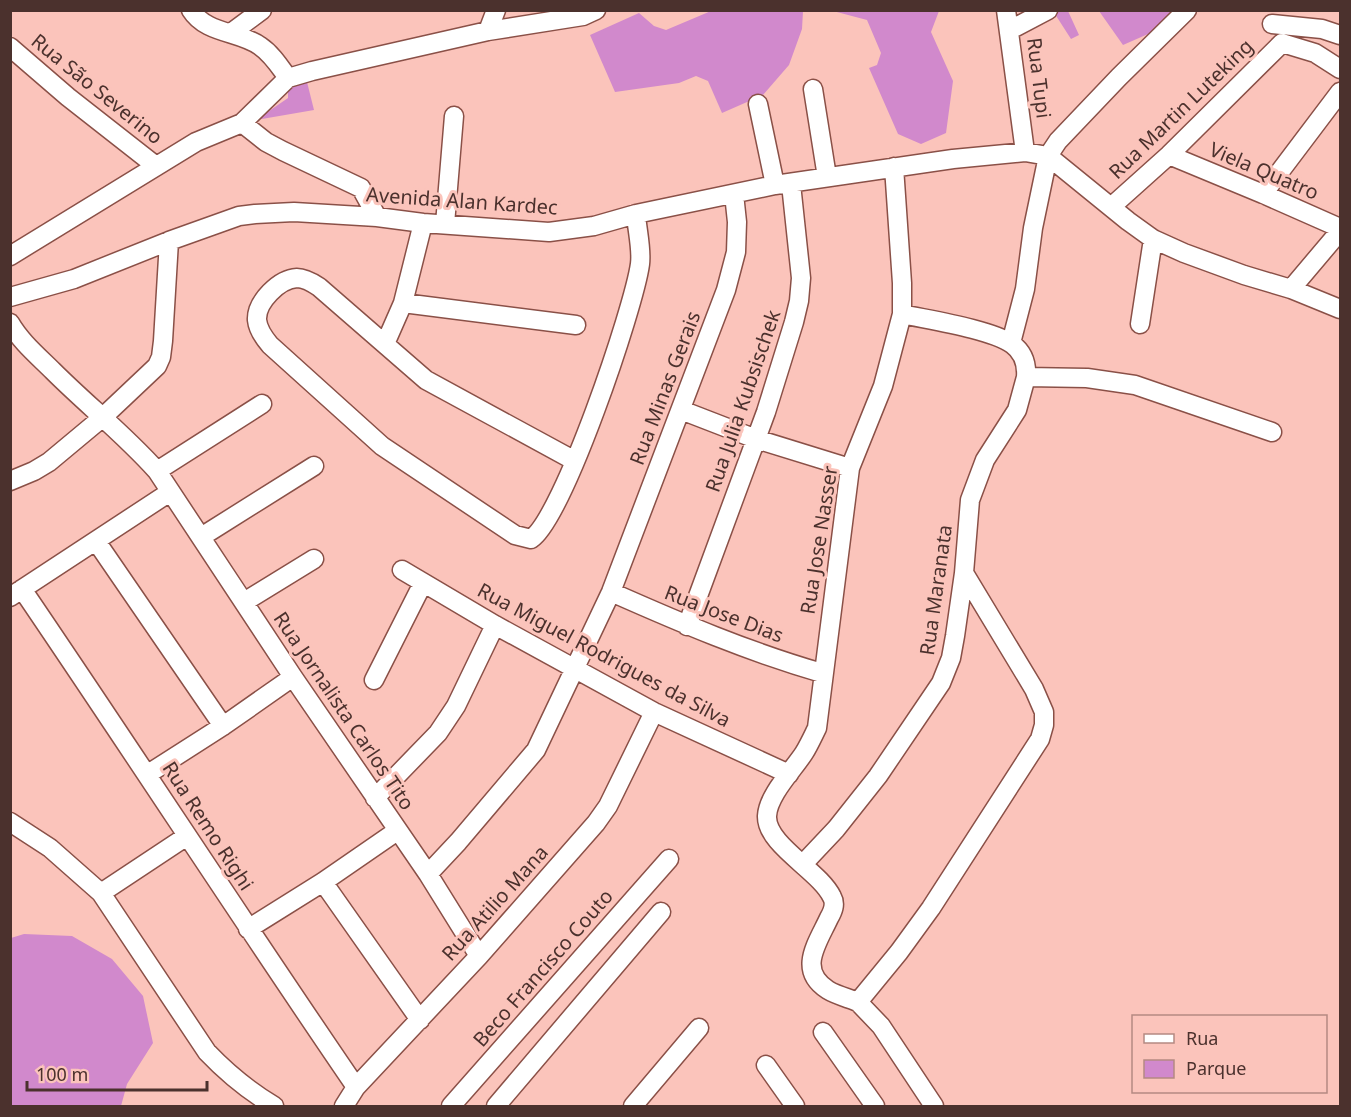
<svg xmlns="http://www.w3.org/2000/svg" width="1351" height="1117" viewBox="0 0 1351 1117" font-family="'Noto Sans',sans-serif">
	<rect width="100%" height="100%" fill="#fbc4bb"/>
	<path fill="#d189cc" d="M711,11H803L802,29L789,65L763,95L722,113L708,81L696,76L679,83L615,92L590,35L639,13L654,26L666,30Z
		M833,11H939L931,32L953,81L946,133L921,144L898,134L869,68L877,65L881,53L867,20Z
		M1053,11H1068L1079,35L1071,39Z
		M1099,11H1180L1164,27L1123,45Z
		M307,82L314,110L256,120L288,98V87Z
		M24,934L72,936L112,959L143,996L153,1043L127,1084L121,1106H12L10,1093L11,938Z"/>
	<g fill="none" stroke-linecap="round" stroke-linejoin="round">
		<defs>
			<path id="minor" d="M191,10C206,34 239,31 260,46C272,54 280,67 288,78
				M1006,10L1025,152
				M1272,24L1322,29L1340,35
				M1010,30L1048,10
				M488,31L496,10
				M231,33L262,10
				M1282,43L1315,53L1340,69
				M10,47L68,97L156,166
				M813,89L827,177
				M758,104L775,185
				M242,123L266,142L283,151L361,188L377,217
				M1169,155L1263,194L1340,228
				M894,167L902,283V314L883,386L850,468L817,728C813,736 809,745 804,753C793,770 768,795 767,816C766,845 820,871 832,897C836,904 833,911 829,918C817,944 797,970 828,990C836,995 848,998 858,1002L899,952L931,908L1040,739L1044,725V712L1034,689L964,573
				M1263,194L1340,92
				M1111,207L1169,155L1282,43
				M445,224L454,116
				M10,256L196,142L242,123L288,78L312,71L488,31L583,16L596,10
				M1291,289L1340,231
				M10,297L74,279L169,241L239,216L255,214L294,212L377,217L423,223L549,232L594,226L636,214L775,185L953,159L1025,152L1048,156L1128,221L1153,239L1184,253L1244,275L1291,289L1340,309
				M403,303L576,325
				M902,314C929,320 990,329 1012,344C1023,352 1027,364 1026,377
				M10,323C21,342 38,356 53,371C87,405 125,435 157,471L293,677L428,874L479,956
				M1140,324L1153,239
				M1011,343L1025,289L1033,228L1048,156L1058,141L1119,77L1187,10
				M385,344L403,303L423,223
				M681,410L756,439L850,468
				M575,461L426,380L319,287C313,283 305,278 297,278C279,279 256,302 257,320C258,330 264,338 270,345L382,446L515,535L531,539C563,518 634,308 640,264C642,249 637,230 636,214
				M157,471L262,404
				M10,481L34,471L49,462L103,417L157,366L161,357L163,341L169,241
				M201,537L314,466
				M96,541L223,726
				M402,570L495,625L654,712L789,774
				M22,589C135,755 243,922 356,1087
				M611,592C681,623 749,652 822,673
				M10,597L170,492
				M244,602L314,559
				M687,626L766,412L794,322L799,301L801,278L791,184
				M374,680L423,583
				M148,774L223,726L293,677
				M375,798L438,733L456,706L495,625
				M10,822L50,848L101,893L207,1052C227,1073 249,1091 274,1106
				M803,864L836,829L878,776L941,683L951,658L955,636L964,573L970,500L985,460L1017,410L1026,377L1087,378L1135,385L1272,432
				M428,874L458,842L536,750L611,592L726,290L736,252L737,222L734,194
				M323,882L420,1020
				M101,893L187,836
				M248,929L323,882L397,831
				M858,1002L881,1026L934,1106
				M823,1032L875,1106
				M766,1065L795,1106
				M344,1106L356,1087L479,956L596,823L608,806L654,712
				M451,1106L669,859
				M496,1106L661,912
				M633,1106L699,1028"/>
		</defs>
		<use href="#minor" stroke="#8a5047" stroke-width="21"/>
		<use href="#minor" stroke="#fff" stroke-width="18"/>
	</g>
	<g text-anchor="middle" stroke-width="6" stroke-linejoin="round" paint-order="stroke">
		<g font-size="20" fill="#4b312d" stroke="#fbc4bb">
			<text transform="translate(1039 78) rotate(83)" y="7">Rua Tupi</text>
			<text transform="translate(97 89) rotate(39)" y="7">Rua São Severino</text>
			<text transform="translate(1181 109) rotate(-44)" y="7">Rua Martin Luteking</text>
			<text transform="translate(1264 171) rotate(23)" y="7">Viela Quatro</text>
			<text transform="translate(462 201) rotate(4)" y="7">Avenida Alan Kardec</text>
			<text transform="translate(665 388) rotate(-69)" y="7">Rua Minas Gerais</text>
			<text transform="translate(743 401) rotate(-71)" y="7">Rua Julia Kubsischek</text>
			<text transform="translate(819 540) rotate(-81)" y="7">Rua Jose Nasser</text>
			<text transform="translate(936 590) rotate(-82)" y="7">Rua Maranata</text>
			<text transform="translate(724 614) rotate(21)" y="7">Rua Jose Dias</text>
			<text transform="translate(604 655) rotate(28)" y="7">Rua Miguel Rodrigues da Silva</text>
			<text transform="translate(344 711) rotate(56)" y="7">Rua Jornalista Carlos Tito</text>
			<text transform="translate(208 826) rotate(57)" y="7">Rua Remo Righi</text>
			<text transform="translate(495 903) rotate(-48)" y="7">Rua Atilio Mana</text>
			<text transform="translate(543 968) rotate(-49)" y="7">Beco Francisco Couto</text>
		</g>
	</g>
	<rect width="1351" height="1117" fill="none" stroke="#4b312d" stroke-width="24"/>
	<rect x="1132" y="1015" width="195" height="78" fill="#fbc4bb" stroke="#b58982" stroke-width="1.5"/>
	<rect x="1144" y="1034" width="30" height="9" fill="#ffffff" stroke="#b58982" stroke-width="1.5"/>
	<text x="1186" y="1045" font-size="18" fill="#4b312d">Rua</text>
	<rect x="1144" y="1060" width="30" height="18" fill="#d189cc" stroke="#b58982" stroke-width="1.5"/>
	<text x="1186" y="1075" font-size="18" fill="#4b312d">Parque</text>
	<path d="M27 1081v9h180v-9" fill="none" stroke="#4b312d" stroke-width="3"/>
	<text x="36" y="1081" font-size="18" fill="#4b312d" stroke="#fbc4bb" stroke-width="4.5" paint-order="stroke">100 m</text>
</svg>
